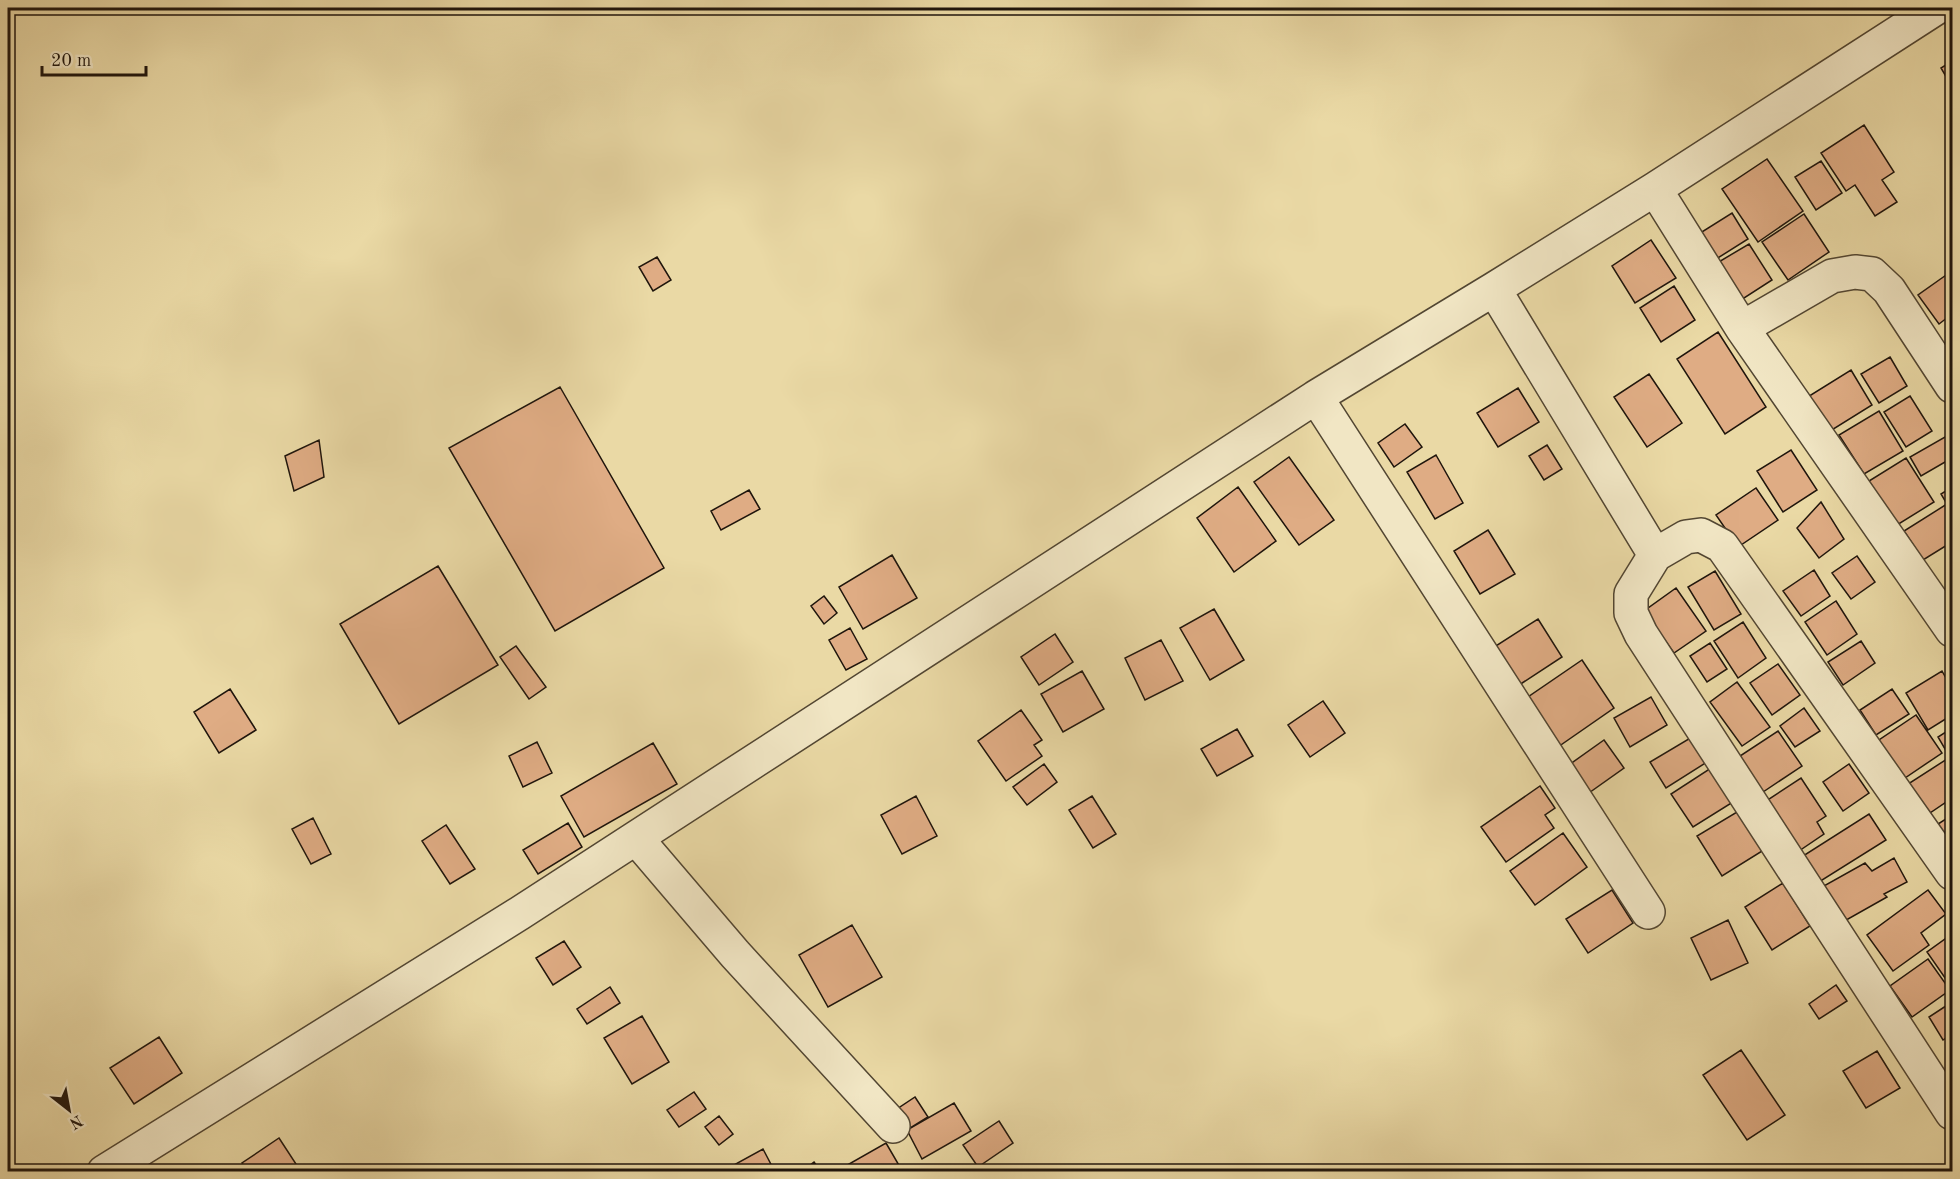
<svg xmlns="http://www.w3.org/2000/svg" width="1960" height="1179" viewBox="0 0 1960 1179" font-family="'Old Standard TT',serif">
	<rect width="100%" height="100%" fill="#ead9a5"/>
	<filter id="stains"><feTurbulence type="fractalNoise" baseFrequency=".00333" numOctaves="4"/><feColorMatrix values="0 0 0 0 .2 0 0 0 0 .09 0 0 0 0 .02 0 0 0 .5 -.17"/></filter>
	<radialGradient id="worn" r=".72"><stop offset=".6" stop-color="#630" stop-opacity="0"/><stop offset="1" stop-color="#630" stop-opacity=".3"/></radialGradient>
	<path fill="#dfac84" stroke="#1f150c" stroke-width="1.5" d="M1952,61V87L1941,68Z
		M1864,125L1894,172L1882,180L1897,202L1875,216L1855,185L1846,191L1821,153Z
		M1767,159L1803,211L1758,242L1722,189Z
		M1821,161L1842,193L1816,210L1795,177Z
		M1732,213L1748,239L1713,261L1697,235Z
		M1804,214L1829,252L1788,280L1762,242Z
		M1651,240L1676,278L1635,303L1612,266Z
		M1749,244L1772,280L1741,300L1717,263Z
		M657,257L671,280L653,291L639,267Z
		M1949,273L1952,278V314L1939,324L1918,295Z
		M1674,286L1695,320L1661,342L1640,308Z
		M1718,332L1766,407L1725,434L1677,359Z
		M1890,357L1907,386L1879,403L1861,374Z
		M1851,370L1872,405L1827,433L1806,398Z
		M1649,374L1682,423L1647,447L1614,397Z
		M560,387L664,568L555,631L449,448Z
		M1518,388L1539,422L1498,447L1477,413Z
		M1910,396L1932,431L1906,447L1884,412Z
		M1879,411L1903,451L1864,474L1839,435Z
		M1405,424L1422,447L1394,467L1378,443Z
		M1952,433V458L1921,476L1910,457Z
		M319,440L324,477L294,491L285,456Z
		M1547,445L1562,469L1544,480L1529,456Z
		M1791,450L1817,490L1783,512L1757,471Z
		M1436,455L1463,503L1435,519L1407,472Z
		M1289,457L1334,520L1299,545L1254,482Z
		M1906,458L1934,502L1897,525L1869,481Z
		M1238,487L1276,541L1234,572L1197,518Z
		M1952,487V542L1923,560L1904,531L1947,504L1941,494Z
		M1756,488L1778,520L1738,547L1716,515Z
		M749,490L760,509L721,530L711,511Z
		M1821,502L1844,539L1819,558L1797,528Z
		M1488,530L1515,574L1480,594L1454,551Z
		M892,555L917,598L863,629L839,587Z
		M1857,556L1875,582L1851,599L1832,573Z
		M438,566L498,665L399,724L340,624Z
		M1814,570L1830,596L1801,616L1783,591Z
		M1715,571L1741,614L1714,630L1688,587Z
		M1676,588L1706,631L1674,653L1644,611Z
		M824,596L837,613L824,624L811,606Z
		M1836,601L1857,634L1827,655L1805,622Z
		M1214,609L1244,660L1210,680L1180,628Z
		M1538,619L1562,657L1513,689L1488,651Z
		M1743,622L1766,658L1738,678L1714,641Z
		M850,628L867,659L846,670L829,640Z
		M1055,634L1073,662L1039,685L1021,657Z
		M1161,640L1183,681L1145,700L1125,658Z
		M1861,641L1875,663L1843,685L1828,662Z
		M1710,643L1727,669L1707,682L1690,656Z
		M516,646L546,687L529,699L500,657Z
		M1582,660L1614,708L1555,749L1522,701Z
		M1778,664L1800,695L1772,715L1750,683Z
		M1082,671L1104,709L1063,732L1041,694Z
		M1942,671L1952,689V715L1928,730L1906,693Z
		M1737,682L1770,727L1742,746L1710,702Z
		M230,689L256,730L219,753L194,712Z
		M1892,689L1909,714L1876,735L1860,710Z
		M1651,697L1667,725L1630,747L1614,718Z
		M1323,701L1345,733L1310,757L1288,725Z
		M1804,708L1820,731L1795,747L1780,726Z
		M1021,710L1042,740L1034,745L1042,756L1006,781L978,741Z
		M1916,715L1942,753L1902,780L1876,742Z
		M1952,728V761L1938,737Z
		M1237,729L1253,756L1217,776L1201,749Z
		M1778,731L1802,766L1763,792L1740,756Z
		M1692,737L1707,762L1666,788L1650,762Z
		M1604,740L1624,768L1586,795L1566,767Z
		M537,742L552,773L523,787L509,756Z
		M653,743L677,784L584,837L561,796Z
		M1947,759L1952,767V798L1924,817L1905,786Z
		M1044,764L1057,782L1027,805L1013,787Z
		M1849,764L1869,793L1843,811L1823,782Z
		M1711,768L1733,802L1693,827L1671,794Z
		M1801,778L1826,816L1817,822L1824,834L1793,855L1760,805Z
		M1540,786L1555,808L1545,815L1554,828L1506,862L1481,827Z
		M916,796L937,836L902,854L881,815Z
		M1092,796L1116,834L1093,848L1069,810Z
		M1742,809L1767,848L1722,876L1697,836Z
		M1869,814L1886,840L1819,882L1803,856Z
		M1952,815V847L1938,824Z
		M313,818L331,854L311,864L292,829Z
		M568,823L582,847L538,874L523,850Z
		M446,825L475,869L450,884L422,841Z
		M1563,833L1587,867L1535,905L1510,871Z
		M1894,858L1907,882L1884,894L1887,897L1841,923L1822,887L1865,863L1872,871Z
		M1783,883L1810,926L1772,950L1745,907Z
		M1612,890L1633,923L1588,953L1566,919Z
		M1928,890L1946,914L1921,933L1929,945L1893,971L1867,935Z
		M1728,920L1748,963L1711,980L1691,938Z
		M852,925L882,977L828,1007L799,955Z
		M1952,934V983L1950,985L1927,952Z
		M564,941L581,967L553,985L536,958Z
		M1928,959L1950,990L1912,1017L1890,986Z
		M1836,985L1847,1001L1819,1019L1809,1004Z
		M610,987L620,1003L587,1024L577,1009Z
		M1952,1002V1034L1943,1040L1929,1017Z
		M642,1016L669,1062L632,1084L604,1038Z
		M159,1037L182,1073L134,1104L110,1068Z
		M1741,1050L1785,1115L1747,1140L1703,1075Z
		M1877,1051L1900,1088L1866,1108L1843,1071Z
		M694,1092L706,1109L679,1127L667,1110Z
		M915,1097L928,1117L907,1130L894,1111Z
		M954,1103L971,1131L922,1159L907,1130Z
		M719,1116L733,1134L719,1145L705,1127Z
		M999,1121L1013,1143L978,1167L963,1145Z
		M279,1138L296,1164L284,1172H248L242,1163Z
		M886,1143L900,1167L892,1172H835Z
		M763,1149L775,1172H735L732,1166Z
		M814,1162L821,1172H801Z"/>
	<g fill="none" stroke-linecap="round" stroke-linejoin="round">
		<defs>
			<path id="minor" d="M1655,189L1742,328L1952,630
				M1494,289L1655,555
				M1742,328L1832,276L1855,272L1872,274L1889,290L1952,386
				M1316,397L1648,912
				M636,838L735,954L893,1126
				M1952,873L1722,546L1701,535L1686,537L1655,555L1631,594V613L1641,634L1952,1113
				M104,1172L520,913L1316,397L1494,289L1655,189L1936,8"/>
		</defs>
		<use href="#minor" stroke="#524632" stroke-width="36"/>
		<use href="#minor" stroke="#f1e6c4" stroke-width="33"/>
	</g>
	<rect width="1960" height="1179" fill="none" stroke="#ead9a5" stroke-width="30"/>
	<rect x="9" y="9" width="1942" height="1161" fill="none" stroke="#1f150c" stroke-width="3"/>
	<rect x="15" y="15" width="1930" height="1149" fill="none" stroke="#1f150c" stroke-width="1.5"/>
	<g transform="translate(69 1110) rotate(149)" stroke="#f1e6c4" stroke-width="4.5" paint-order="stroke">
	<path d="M0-4.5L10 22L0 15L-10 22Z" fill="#1f150c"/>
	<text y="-9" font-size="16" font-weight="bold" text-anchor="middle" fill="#1f150c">N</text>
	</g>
	<path d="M42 66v9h104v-9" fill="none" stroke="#1f150c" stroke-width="3"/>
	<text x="51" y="66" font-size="18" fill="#1f150c" stroke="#f1e6c4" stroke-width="4.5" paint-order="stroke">20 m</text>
	<rect width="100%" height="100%" filter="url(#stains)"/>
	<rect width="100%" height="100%" fill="url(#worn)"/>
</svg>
